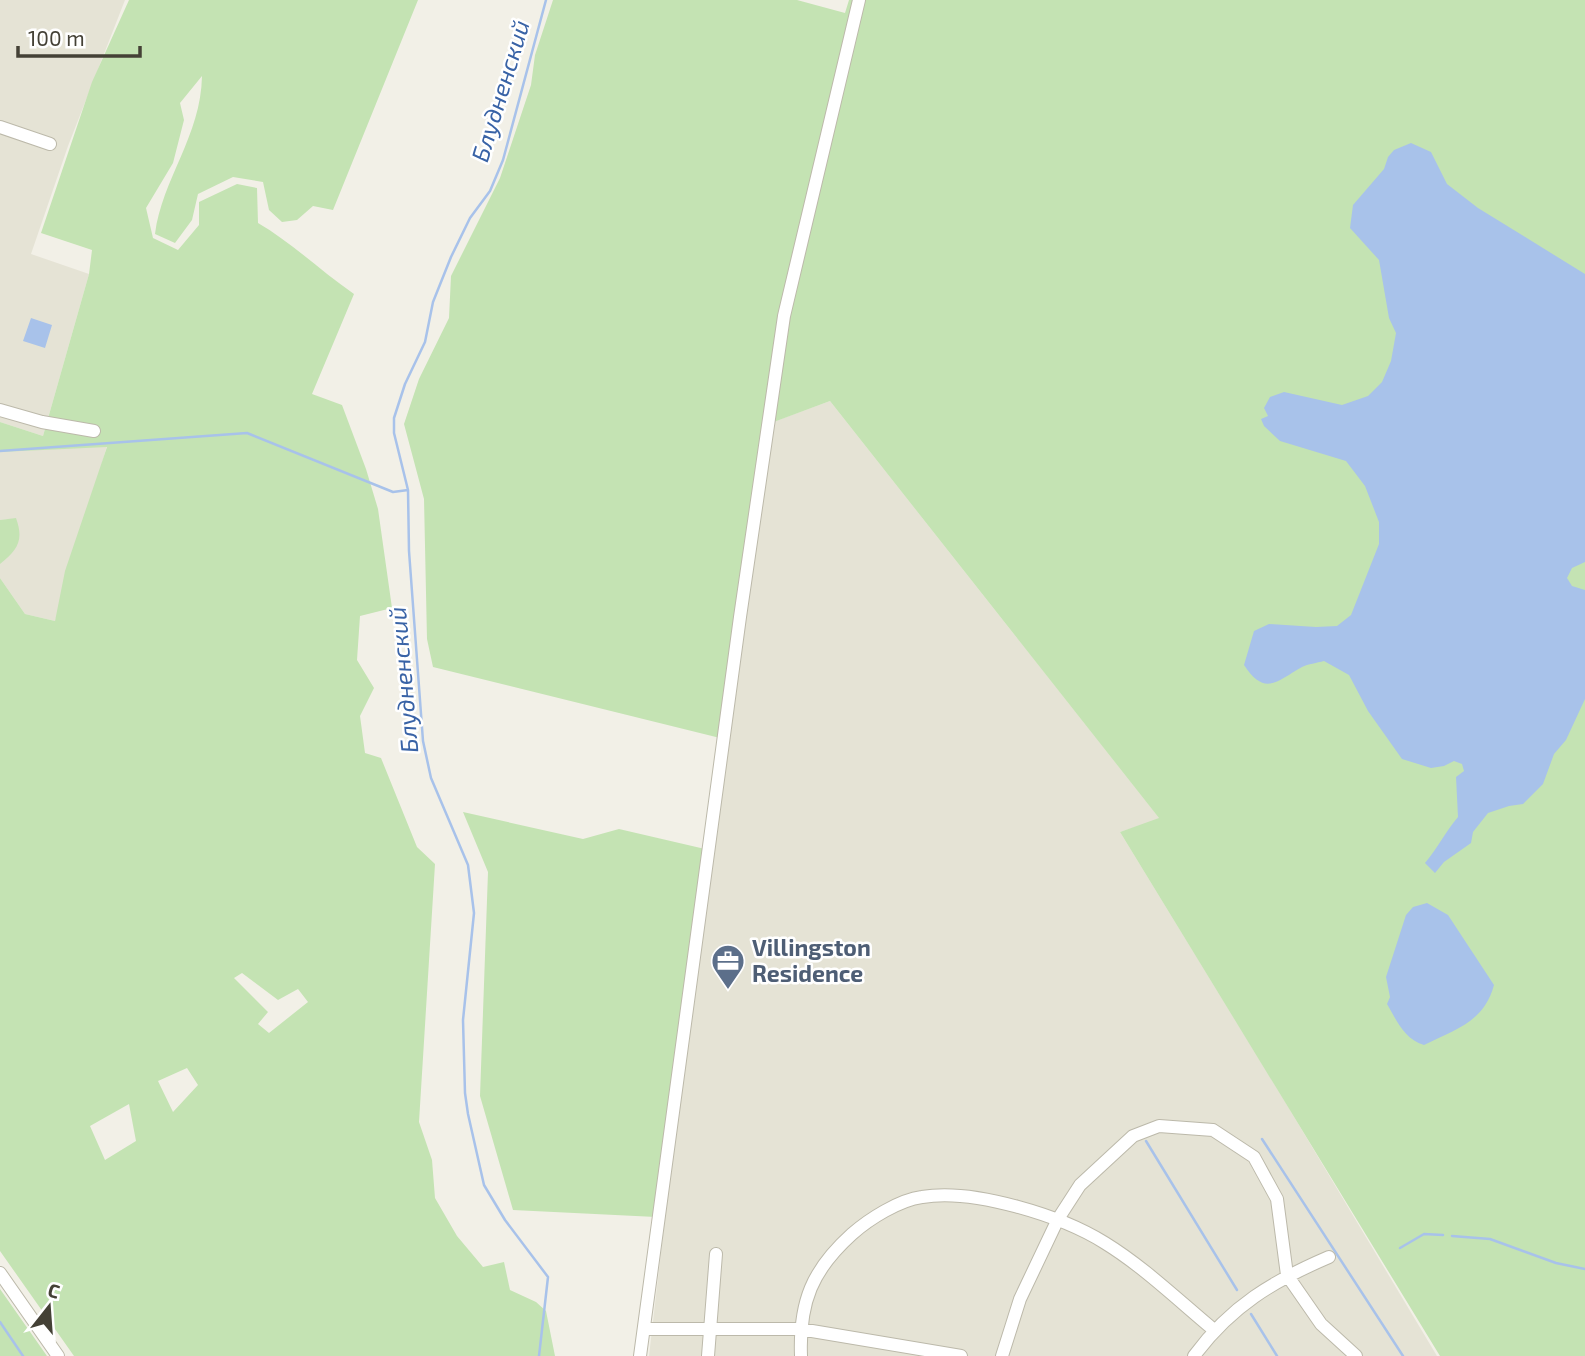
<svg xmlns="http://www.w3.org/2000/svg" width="1585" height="1356" viewBox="0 0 1585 1356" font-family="'Exo 2',sans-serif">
	<rect width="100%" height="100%" fill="#f2f0e7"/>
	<path fill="#e5e3d5" d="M0,0H125L68,146L31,254L89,274L43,436L0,422Z
		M830,401L1160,819L1120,832L1284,1100L1437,1356H649L665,1218L773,422Z
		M107,446L55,621L25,614L0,578V555L16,519L0,520V452Z"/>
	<path fill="#c4e3b3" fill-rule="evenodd" d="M129,0H418L333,210L313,206L297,220L282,222L269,210L263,182L233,177L198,194L192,220L175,243L155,234C162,179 201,136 202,76L180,103L184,120L173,163L146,208L153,238L178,250L199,225V202L237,184L257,188L258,223C291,242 322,272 354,294L312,394L342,405L366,469L378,509L392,608L360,616L357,660L374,688L360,716L365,753L381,758L417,847L435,864L419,1122L432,1160L435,1198L457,1236L483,1267L504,1262L510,1290L536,1302L546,1311L555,1356H74L0,1251V578L25,614L55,621L65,571L107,447L0,452V422L43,436L89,274L92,250L41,233L92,82ZM242,973L278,1000L298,989L308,1002L269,1033L258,1024L268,1012L234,978ZM187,1068L198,1085L173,1112L158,1081ZM129,1104L136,1141L105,1160L90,1126Z
		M553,0H797L845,13L849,0H1585V1356H1440L1120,832L1159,818L830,401L763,426L720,738L433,667L427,639L424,499L404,424L419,379L449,318L451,276L500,178L531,85L535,55Z
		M16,518C24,540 18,550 0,564V520Z
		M463,812L583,839L619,829L705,849L656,1217L513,1210L480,1096L488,872Z
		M0,1289L47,1356H0Z"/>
	<path fill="#a8c2ea" d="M1411,143L1431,152L1447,184L1478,208L1585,274V562L1572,568L1567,578L1572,586L1585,590V699L1566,740L1554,754L1543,784L1523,804L1509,806L1488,813L1473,832L1471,843L1444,862L1435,873L1425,863C1438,848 1445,832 1458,817L1456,777L1464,771L1462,764L1454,761L1444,766L1431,768L1402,759L1368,711L1349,675L1324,661C1317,663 1308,664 1302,667C1277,681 1265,697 1244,665L1254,631L1269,624L1316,627L1337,626L1351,615L1379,544V522L1365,486L1346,461L1280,441L1264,426L1261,419L1268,416L1264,408L1270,397L1284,392L1342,405L1368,396L1382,382L1391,361L1396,333L1389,318L1379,260L1350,228L1353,205L1384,169L1388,157L1394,150Z
		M31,318L52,325L45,348L23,341Z
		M1427,903L1448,915L1494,985C1484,1022 1456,1029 1424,1045C1404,1039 1397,1021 1387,1004L1390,997L1386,977L1406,915L1413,907Z"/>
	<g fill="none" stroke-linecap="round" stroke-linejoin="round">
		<path stroke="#a8c2ea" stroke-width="2.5" d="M0,451L247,433L393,492L408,490
			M1262,1139L1403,1356
			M1146,1141L1237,1290
			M1452,1236L1490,1239L1556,1263L1585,1269
			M1400,1248L1424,1234L1443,1235
			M1251,1314L1277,1356
			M0,1322L23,1356
			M539,1356L548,1277L505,1220L484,1185L468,1114L465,1093L463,1020L474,913L468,865L431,778L423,741L409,551L408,490L394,433V418L405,384L425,342L433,302L451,257L470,218L490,191L503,160L546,0"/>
		<defs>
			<path id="minor" d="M0,127L50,144
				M0,410L42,422L94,431
				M0,1273L58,1356
				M644,1329H800L961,1356
				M640,1356L740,617L784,316L859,0
				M708,1356L716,1254
				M801,1356C799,1302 812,1270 852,1234C869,1219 899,1200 922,1197C973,1188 1062,1216 1105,1243C1144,1267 1179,1301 1214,1330
				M1002,1356L1020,1299L1058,1219L1080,1185L1133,1136L1159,1126L1213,1130L1254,1157L1277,1199L1287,1275L1321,1324L1356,1356
				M1194,1356C1231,1306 1273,1281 1329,1257"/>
		</defs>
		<use href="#minor" stroke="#bcb9aa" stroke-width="14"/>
		<use href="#minor" stroke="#fff" stroke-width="12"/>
	</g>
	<defs>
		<symbol id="office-pin" viewBox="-11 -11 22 30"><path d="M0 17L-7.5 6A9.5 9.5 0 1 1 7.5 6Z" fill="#5c6f8a" stroke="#fff"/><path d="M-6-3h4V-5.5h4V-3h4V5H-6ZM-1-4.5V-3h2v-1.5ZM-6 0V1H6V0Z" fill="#fff"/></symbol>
	</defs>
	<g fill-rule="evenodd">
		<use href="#office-pin" x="709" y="942" width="38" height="52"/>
	</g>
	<g text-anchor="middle" stroke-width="5" stroke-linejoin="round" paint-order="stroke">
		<g font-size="23" font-weight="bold" fill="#4e5e75" stroke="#fff" text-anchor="start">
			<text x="752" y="956">Villingston<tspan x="752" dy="26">Residence</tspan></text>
		</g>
		<g font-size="24" font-style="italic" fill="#3963a6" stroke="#fff">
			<text transform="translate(501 91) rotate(-73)" y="8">Блудненский</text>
			<text transform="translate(404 680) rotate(-95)" y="8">Блудненский</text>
		</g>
	</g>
	<g transform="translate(49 1307) rotate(17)" stroke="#ffffff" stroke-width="5" paint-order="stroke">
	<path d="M0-5L12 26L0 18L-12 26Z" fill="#444136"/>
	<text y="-10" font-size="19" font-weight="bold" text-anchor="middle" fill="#444136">С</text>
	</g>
	<path d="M18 46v10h122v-10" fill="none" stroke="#444136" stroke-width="3.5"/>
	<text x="28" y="46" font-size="21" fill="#444136" stroke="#ffffff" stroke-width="5" paint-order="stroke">100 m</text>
</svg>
